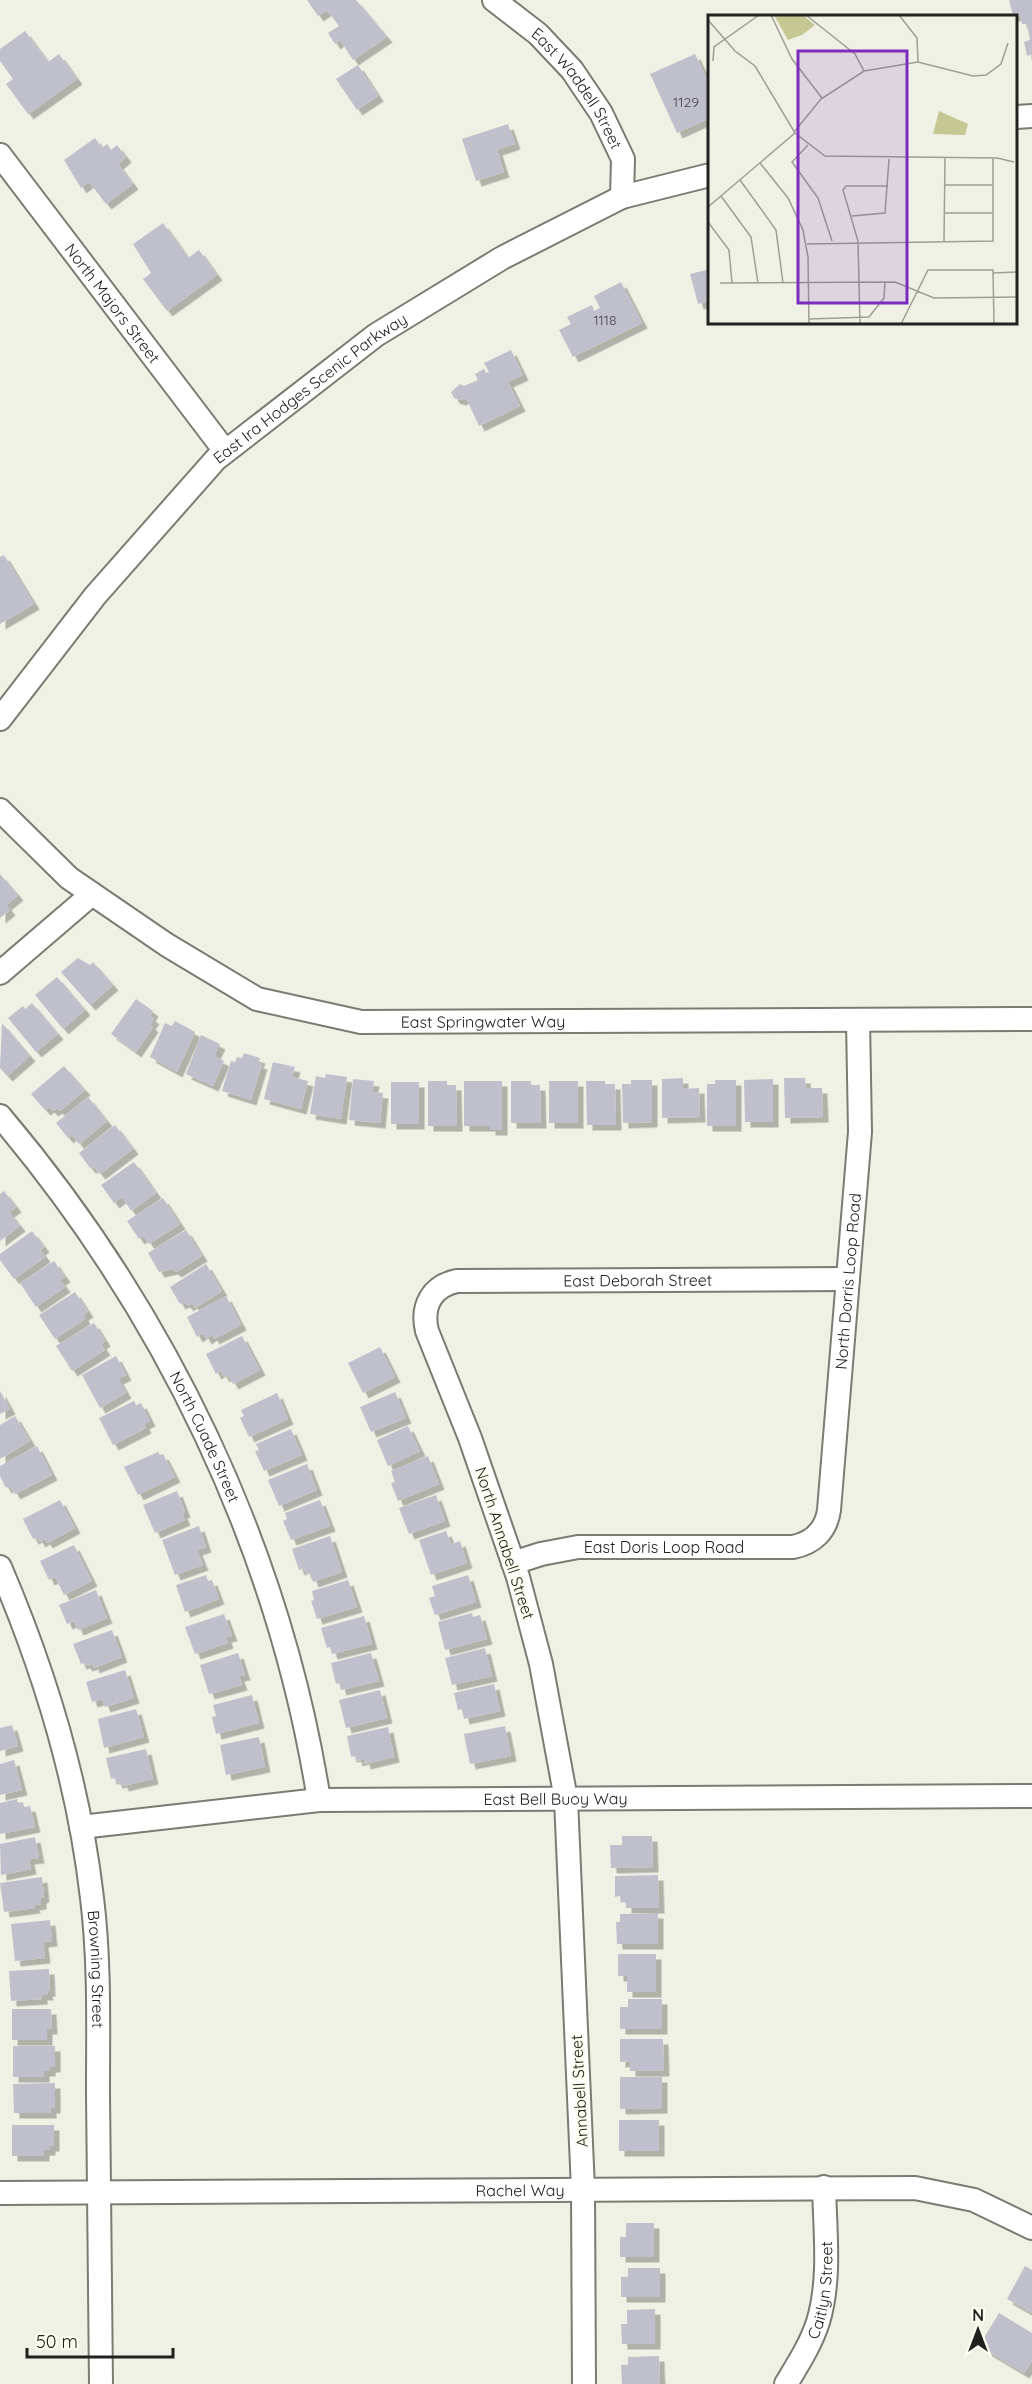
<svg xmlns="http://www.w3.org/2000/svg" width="1032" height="2384" viewBox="0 0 1032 2384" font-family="Quicksand,sans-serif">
	<defs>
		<filter id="shadow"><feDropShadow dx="5.5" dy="5.5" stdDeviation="0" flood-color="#0004"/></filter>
	</defs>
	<rect width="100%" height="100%" fill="#f0f1e5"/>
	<path fill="#c0c0cc" filter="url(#shadow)" d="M307,0H356L387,37L353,60L340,40L335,44L328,33L339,26L327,10L318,16Z
		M1009,0H1032V54L1027,56L1024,42L1030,40L1027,24H1022L1020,15L1013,16Z
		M25,31L48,62L59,54L77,79L28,114L6,84L13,79L0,61V49Z
		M695,54L710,86V118L677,133L650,74Z
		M358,65L378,96L357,110L336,79Z
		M508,124L515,144L497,150L504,172L476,181L462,139Z
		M95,138L102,148L107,144L111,150L117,145L126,157L118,164L133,184L106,204L89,182L81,188L64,160Z
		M163,223L188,258L199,250L217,275L167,311L143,279L151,273L133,244Z
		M710,269V301L698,304L690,274Z
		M621,282L642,323L573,357L559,330L571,324L567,317L592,305L594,311L600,308L594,296Z
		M511,350L523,375L508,382L520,406L479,426L466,398L460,400L454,398L451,392L460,384L464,386L478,380L475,374L484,369L486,373L489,372L484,363Z
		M4,555L34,604L0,624V557Z
		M0,874L18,895L6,905L10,910L0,918Z
		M78,958L90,965L93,962L113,985L90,1005L61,972Z
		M57,977L85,1010L63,1029L35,995Z
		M136,999L153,1011L150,1016L154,1019L150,1024L153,1027L136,1052L111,1034Z
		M32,1003L58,1034L36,1052L8,1018L23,1006L25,1009Z
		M175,1021L195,1032L177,1072L150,1057L165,1023L172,1026Z
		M2,1023L30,1056L7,1076L0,1068Z
		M201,1035L220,1044L214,1056L224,1061L213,1086L186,1074Z
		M244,1053L260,1058L258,1063L262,1064L251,1100L222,1091L231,1061L235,1062L237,1057L242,1058Z
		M273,1062L295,1067L292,1077L308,1081L301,1109L264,1099Z
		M64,1066L85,1090L60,1111L57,1108L53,1111L49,1107L45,1110L31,1094Z
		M326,1074L347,1077L341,1119L310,1114L316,1076L325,1078Z
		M683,1078V1089L699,1088L700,1117L662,1118V1079Z
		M784,1078H805L806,1088H822L823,1117L785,1118Z
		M353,1079L374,1081L372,1092L383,1093L380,1123L349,1120Z
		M773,1079V1122H745L744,1080Z
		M631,1080H652V1122L623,1123L622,1084H631Z
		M715,1080H736V1126H707V1084H715Z
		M428,1081H447V1085H456L457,1126H428Z
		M464,1081H502V1130H490V1126H464Z
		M511,1081H531V1085H540L541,1123H511Z
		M549,1081H578V1123H549Z
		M586,1081H605V1084H615L616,1125H587Z
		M391,1082H419V1124H391Z
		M88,1097L107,1121L79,1144L72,1135L68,1138L56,1123Z
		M115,1125L133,1149L100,1174L94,1167L90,1168L79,1153Z
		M134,1162L156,1193L131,1211L122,1197L114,1203L101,1185Z
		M4,1191L16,1207L9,1212L20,1226L0,1241V1194Z
		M163,1198L180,1224L149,1244L144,1236L139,1239L127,1221Z
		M186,1230L202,1256L176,1272L173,1269L159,1272L148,1253Z
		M32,1231L44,1247L40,1250L45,1257L14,1279L0,1260V1254Z
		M54,1261L65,1277L60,1280L65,1287L36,1307L20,1283Z
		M206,1264L222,1291L195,1308L192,1303L188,1306L185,1302L180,1304L170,1287Z
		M75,1292L88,1312L83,1315L85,1319L55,1339L39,1315Z
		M226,1296L241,1325L214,1339L212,1335L206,1339L203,1333L197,1337L187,1317Z
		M94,1323L105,1341L101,1344L105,1350L72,1371L56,1346Z
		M242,1336L260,1370L233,1384L228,1375L224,1377L221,1371L216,1374L206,1354Z
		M380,1347L395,1377L363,1393L348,1363Z
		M116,1356L126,1375L118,1379L126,1393L100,1408L82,1375Z
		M0,1391L10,1409L0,1414Z
		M395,1392L406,1418L371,1432L360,1407Z
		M277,1393L288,1419L249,1437L240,1418L244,1416L241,1410Z
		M134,1401L136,1405L141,1403L150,1421L144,1424L146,1428L113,1445L99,1418Z
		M15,1416L30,1441L0,1459V1425Z
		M408,1426L420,1451L388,1466L377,1440Z
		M291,1429L302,1455L264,1471L255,1451L259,1450L256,1444Z
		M37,1446L52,1475L15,1494L10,1486L6,1488L0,1476V1466Z
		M158,1452L160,1455L163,1454L175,1477L138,1495L124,1467Z
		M428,1456L439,1484L398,1501L391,1483L395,1482L391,1471Z
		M307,1464L317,1490L279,1506L268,1480Z
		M177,1491L185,1512L182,1513L185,1520L155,1533L143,1505Z
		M436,1495L445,1521L409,1534L399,1508Z
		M60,1500L75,1528L47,1543L45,1539L40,1542L37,1537L33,1539L23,1519Z
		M320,1500L330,1526L291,1540L283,1521L287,1519L285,1513Z
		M199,1526L206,1547L197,1550L203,1565L175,1575L162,1540Z
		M446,1531L451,1544L460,1541L467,1563L431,1575L419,1540Z
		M330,1536L342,1572L313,1582L310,1573L306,1574L304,1568L299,1570L292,1549Z
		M74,1545L92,1581L64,1595L55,1577L49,1580L40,1561Z
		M206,1575L208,1581L212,1580L219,1599L185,1612L176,1585Z
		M468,1575L476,1602L435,1615L429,1598L435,1596L432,1586Z
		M348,1580L357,1607L317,1619L311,1601L314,1600L312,1591Z
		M96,1590L107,1618L78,1630L74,1621L67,1624L59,1605Z
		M472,1613L473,1617L480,1615L487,1639L445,1650L438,1622Z
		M224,1614L232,1636L226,1637L228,1643L195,1654L185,1627Z
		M364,1616L372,1644L332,1654L330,1647L327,1648L321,1628Z
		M112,1630L122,1657L94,1668L93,1664L87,1666L85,1663L81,1664L73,1644Z
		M485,1648L492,1676L452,1685L445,1658Z
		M238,1653L245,1675L239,1676L242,1685L209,1694L200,1665Z
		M371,1653L379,1681L341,1690L339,1683L336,1684L331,1663Z
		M125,1670L134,1698L105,1707L102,1699L92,1702L86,1682Z
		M494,1684L500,1711L464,1719L462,1709L458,1710L454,1693Z
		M380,1690L387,1718L346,1728L339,1700Z
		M252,1695L259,1723L216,1734L212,1717L216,1716L213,1705Z
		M136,1709L144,1737L104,1748L98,1719Z
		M12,1725L18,1746L0,1751V1728Z
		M505,1726L511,1756L470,1764L464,1734Z
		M388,1727L394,1757L365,1764L364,1759L357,1761L356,1756L351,1757L347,1736Z
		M259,1737L265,1767L226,1775L220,1745Z
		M146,1749L153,1779L123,1786L122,1782L117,1783L115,1778L111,1779L106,1758Z
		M14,1760L22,1790L0,1795V1764Z
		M17,1799L18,1803L23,1802L24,1807L30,1806L35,1827L0,1834V1803Z
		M622,1836H652L653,1867L611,1868L610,1845H622Z
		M35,1837L39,1858L29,1859L31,1869L1,1875L0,1844Z
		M658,1875L659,1908H626V1902H621L620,1896L615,1897V1876Z
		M42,1877L44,1897L41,1898V1904L34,1905L35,1908L4,1912L0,1883Z
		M658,1913V1944H617L616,1922H620V1914Z
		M50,1920L52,1941L43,1942L45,1958L15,1961L11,1924Z
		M618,1954H656V1992H627V1976H618Z
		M49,1969L50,1991H47L48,1995H42V1999L11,2001L9,1971Z
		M628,1999H662V2029H620V2007H628Z
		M12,2009H51L52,2029H47V2040H12Z
		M620,2039H663L664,2071H630V2061L620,2062Z
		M13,2046H55V2067H50V2071H44V2077H13Z
		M620,2077H662V2108L620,2109Z
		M55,2083V2108H51V2113H14L13,2084Z
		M619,2120H659V2151H619Z
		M12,2125H54V2146H50V2150H44V2156H12Z
		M626,2223H654V2257H620V2237H626Z
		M1025,2266L1032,2270V2313L1007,2299Z
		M628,2268H660V2297H621V2277H628Z
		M655,2309V2344H622L621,2324H627V2310Z
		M999,2313L1032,2333V2361L1024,2373L979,2346Z
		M659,2356L660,2384H622L621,2365H628V2357Z"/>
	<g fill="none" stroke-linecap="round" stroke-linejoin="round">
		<defs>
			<g id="street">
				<path id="s1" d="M494,0L538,34L572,70L601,113L623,159L622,197"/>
				<path d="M1016,117L1032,116"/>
				<path id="s2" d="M0,155L225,451"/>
				<path id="s3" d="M0,719L95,596L216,459L376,335L502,258L622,197L710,175"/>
				<path id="s4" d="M0,810L69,878L167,945L257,999L361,1022L1032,1019"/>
				<path d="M0,973L92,894"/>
				<path id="s5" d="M0,1116C165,1311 279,1547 319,1800"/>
				<path id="s6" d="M513,1563L541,1554L578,1547H793C813,1543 826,1531 829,1510L860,1132L858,1020"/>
				<path id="s7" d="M0,1567C45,1672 79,1785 92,1898C100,1963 98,2028 98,2093C99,2190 100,2287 101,2384"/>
				<path id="s8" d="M81,1827L319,1800L1032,1796"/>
				<path id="s9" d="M0,2193L915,2188L974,2200L1032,2228"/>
				<path id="s10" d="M584,2384L583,2189L566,1799L541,1664L518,1577L470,1438L427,1331C421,1306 432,1286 457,1281L848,1279"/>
				<path id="s11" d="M786,2384C798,2364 811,2344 818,2322C831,2279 825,2231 824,2187"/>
			</g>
		</defs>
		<use href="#street" stroke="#7b7b71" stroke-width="26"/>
		<use href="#street" stroke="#fff" stroke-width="22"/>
	</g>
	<g text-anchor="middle" stroke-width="5" stroke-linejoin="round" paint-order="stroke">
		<g font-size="14" fill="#494949">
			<text x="686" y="107">1129</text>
			<text x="605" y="325">1118</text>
		</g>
		<g font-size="16" fill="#21211d" stroke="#fdfef2">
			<text dy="6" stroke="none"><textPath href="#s1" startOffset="123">East Waddell Street</textPath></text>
			<text dy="6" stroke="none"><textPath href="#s2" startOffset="186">North Majors Street</textPath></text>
			<text dy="6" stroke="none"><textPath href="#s3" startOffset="456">East Ira Hodges Scenic Parkway</textPath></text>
			<text dy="6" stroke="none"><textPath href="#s4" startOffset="549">East Springwater Way</textPath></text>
			<text dy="6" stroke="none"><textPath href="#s10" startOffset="1322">East Deborah Street</textPath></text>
			<text dy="6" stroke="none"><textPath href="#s6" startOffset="567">North Dorris Loop Road</textPath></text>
			<text dy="6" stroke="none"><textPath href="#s5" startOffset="382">North Cuade Street</textPath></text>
			<text transform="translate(505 1543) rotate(72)" y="6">North Annabell Street</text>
			<text dy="6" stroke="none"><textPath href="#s6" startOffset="153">East Doris Loop Road</textPath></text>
			<text dy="6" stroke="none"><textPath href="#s8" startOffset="476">East Bell Buoy Way</textPath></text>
			<text dy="6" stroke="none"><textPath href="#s7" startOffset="416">Browning Street</textPath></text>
			<text transform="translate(579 2091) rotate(-93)" y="6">Annabell Street</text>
			<text dy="6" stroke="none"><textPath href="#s9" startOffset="520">Rachel Way</textPath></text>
			<text dy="6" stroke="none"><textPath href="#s11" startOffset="102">Caitlyn Street</textPath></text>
		</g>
	</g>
	<g transform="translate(708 15)">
		<rect width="309" height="309" fill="#f0f1e5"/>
		<path d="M66,0H95L107,10L94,20L80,25ZM231,96L260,109L257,120L225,119Z" fill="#c5c893"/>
		<path fill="none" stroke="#9d9e95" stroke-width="1.5" d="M63,0L84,44L114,83M98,0L147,39L156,56M191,0L209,23L210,47M0,5L27,36L47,51L87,118L117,141L289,143L306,147M5,46L6,32L51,0M86,117L113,84L156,56L210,47L265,61L278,60L293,49L300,28M100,130L84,147L110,183L124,226M52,148L80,183L95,215L100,242L101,309M32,165L68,215L75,268M237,170H284M13,181L43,222L50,268M0,192L87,118M237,198H285M144,201L177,198L181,144M0,207L21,235L24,268M236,226L237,143M99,229L285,226V143M285,258L309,257M12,268L187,267L226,283L309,282M101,304L161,302L176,283L177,267M152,309L150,226L135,175L138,171H180M193,309L220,255H285L286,309"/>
		<path fill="#7b2cbf" fill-opacity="0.15" stroke="#7b2cbf" stroke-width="3" d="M90,36H199V288H90Z"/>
		<rect width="309" height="309" fill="none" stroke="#21211d" stroke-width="3"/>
	</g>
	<g transform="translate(978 2330)" stroke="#fdfef2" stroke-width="4.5" paint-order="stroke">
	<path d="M0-4.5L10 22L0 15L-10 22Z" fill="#21211d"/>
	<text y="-9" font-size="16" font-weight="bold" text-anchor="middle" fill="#21211d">N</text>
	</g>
	<path d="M27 2348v9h146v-9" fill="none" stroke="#21211d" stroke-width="3"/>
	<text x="36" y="2348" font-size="18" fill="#21211d" stroke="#fdfef2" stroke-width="4.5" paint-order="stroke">50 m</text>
</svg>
